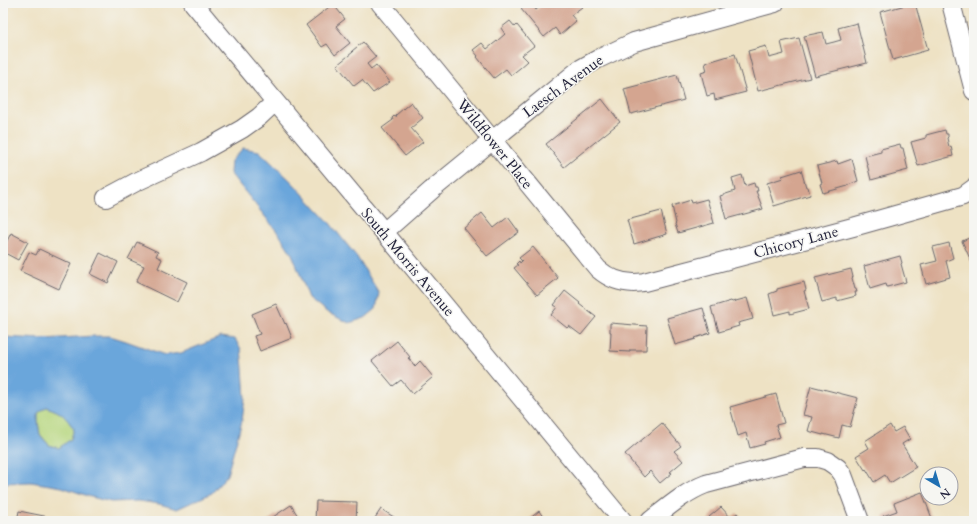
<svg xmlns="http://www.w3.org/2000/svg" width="977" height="524" viewBox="0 0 977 524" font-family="Cardo,serif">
	<rect width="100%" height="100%" fill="#f6f6f2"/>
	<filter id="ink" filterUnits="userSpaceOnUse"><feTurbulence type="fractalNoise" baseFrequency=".025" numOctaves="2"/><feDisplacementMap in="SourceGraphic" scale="8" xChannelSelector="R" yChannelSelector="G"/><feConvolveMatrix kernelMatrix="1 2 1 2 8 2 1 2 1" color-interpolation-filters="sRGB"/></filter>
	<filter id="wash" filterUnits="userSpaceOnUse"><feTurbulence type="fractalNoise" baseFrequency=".012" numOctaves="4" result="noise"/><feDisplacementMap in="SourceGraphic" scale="16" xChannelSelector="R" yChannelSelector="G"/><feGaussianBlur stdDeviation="0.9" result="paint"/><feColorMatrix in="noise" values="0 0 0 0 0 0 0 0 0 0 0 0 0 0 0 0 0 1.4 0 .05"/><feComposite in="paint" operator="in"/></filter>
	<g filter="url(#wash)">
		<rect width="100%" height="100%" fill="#eee2c4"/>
		<path fill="#b6d67d" stroke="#6c7c5c" d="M46,407C63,413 64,414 74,429L71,439L59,448L49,445L40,434L38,422V413Z"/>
		<path fill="#6aa6db" stroke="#46648b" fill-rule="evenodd" d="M243,148L259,151L291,181L329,222L357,257L379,293L376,309L365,318L349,323L328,313L309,298L292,254L279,234L230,173L231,161Z
			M94,336H110L126,341L165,355L181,353L221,337L235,339L241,349L243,368L245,398L242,421L227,475L212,493L177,509L159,504L138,501L111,502L91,497L62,487L31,482L3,483V337L43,339ZM46,407C62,412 64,415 74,429L71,439L59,448L49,445L40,435L38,422V413Z"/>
		<g id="blocks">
			<path fill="#d4a590" d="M528,3H530L536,10L544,3H579L582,7L571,15L576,21L560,35L555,28L544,37L521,9Z
				M913,3H915L928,50L893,60L880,12Z
				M333,4L345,19L336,26L350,43L335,55L327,44L322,47L306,25Z
				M510,21L515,27L517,25L534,46L522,55L528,61L520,68L511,75L506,69L494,78L477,57L478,56L473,50L482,43L487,49L497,41L505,34L501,28Z
				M857,23L867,63L815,76L804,36L823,32L826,44L834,42L841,40L838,28Z
				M799,38L810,78L758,91L748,51L766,46L769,58L784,54L781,42Z
				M363,42L376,57L367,64L371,69L376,65L390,82L373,93L362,80L354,86L337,65L353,52L352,51Z
				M735,54L746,92L715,100L714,94L707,96L701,73L707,71L705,63Z
				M677,75L684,100L631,114L624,89Z
				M602,99L620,122L564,167L546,144Z
				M411,102L423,118L411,128L423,142L405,156L382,128L393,120L392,118L394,116L395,117L397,116L396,115Z
				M945,130L946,134H948V137L947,138L949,147L951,146L953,156L918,166L911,142L926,138V135Z
				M900,144L901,148H903L908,170L871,180L865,156L881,152V149Z
				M852,159L858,181L848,185V186L823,193L820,184L822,183L817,166L837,161L838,164Z
				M801,170L806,187H808L810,195L774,206L767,183L783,178L782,176Z
				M742,175L745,186L754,183L755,187H757L758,191H756L763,209L726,219L720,196L735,191L732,178Z
				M707,199L714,223L678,233L675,224L676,223L672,206L691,200L692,203Z
				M661,211L667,234L634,244L627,220Z
				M482,213L494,228L508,217L519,232L487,256L464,228Z
				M11,233L28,242L18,260L3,252V249Z
				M974,236V262L972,263L962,241Z
				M137,242L158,252L156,256L162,259L158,268L187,282L177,302L136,282L144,266L128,259Z
				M949,243L953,258L946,261L950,277L926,284L921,265L937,261L933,247Z
				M533,247L558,278L537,295L514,268L518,265L516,264L519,261L520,263L522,261L519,258Z
				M39,249L71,264L59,289L20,271L29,252L36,255Z
				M100,253L118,262L108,283L90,274Z
				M900,256L902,263L901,264L906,282L887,287L886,284L870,289L864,266Z
				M851,269L853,277L852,278L855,289H856L857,292H855L856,296L837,301V298L822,302L815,278Z
				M804,282L806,290L804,291L809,309L790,314V311L774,315L769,294L777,291V289Z
				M565,291L580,303L579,304L596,317L581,335L569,326L567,328L551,315L557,307L554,305Z
				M747,298L753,319L738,323L739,326L719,332L714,315H713L711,307L731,301L732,302Z
				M276,304L285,324L286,323L292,338L260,351L254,336L260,334L252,314Z
				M703,308L710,333L695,338L696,339L675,345L667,318Z
				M610,323L647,326L646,350H630V352L610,351L611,332H610Z
				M397,341L410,357L408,358L415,366L420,361L433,377L413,394L401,380L393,386L372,361Z
				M811,386L858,398L850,427L842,425L839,438L823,434V435L808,431L812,417L803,415Z
				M776,394L784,423L776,425L780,437L764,442L765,444L750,448L746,433L738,436L730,407Z
				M662,423L681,446L674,451L683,461L670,472L672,473L660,483L650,471L644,477L625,454Z
				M890,425L894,432L903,427L910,439L902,444L916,467L890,483L885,475L874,482L866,469L865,470L856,456L869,448L865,441Z
				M922,492L933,521H885L883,516L897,511L894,503Z
				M316,501L357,502L356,521H315Z
				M291,505L301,521H267Z
				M721,507L731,518L737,513L744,521H707L710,518L709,517Z
				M381,509L400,521H373Z
				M19,511L54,518L53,521H17Z
				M539,511L546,521H527Z"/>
		</g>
	</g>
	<g filter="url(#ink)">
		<use href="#blocks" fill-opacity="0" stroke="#69656b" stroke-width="1"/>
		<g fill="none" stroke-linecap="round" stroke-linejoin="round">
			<defs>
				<path id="minor" d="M193,3L384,232L623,521
					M380,3L598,269C612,281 627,285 644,282L853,227L963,196L974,188
					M951,3L974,91
					M106,198L136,182L201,152L242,129L259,117L275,102
					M384,232L434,188L564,82L580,69L598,59L634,42L775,3
					M650,521C668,507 685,492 706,484L804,458H818L828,461L838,468L843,475L860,521"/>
			</defs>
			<use href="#minor" stroke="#69656b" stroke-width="20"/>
			<use href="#minor" stroke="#fff" stroke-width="18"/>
		</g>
	</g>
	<g text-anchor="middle" stroke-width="3" stroke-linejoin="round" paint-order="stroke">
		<g font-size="15" fill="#22223b" stroke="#f6f6f2">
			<text transform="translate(563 86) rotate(-36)" y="5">Laesch Avenue</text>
			<text transform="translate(495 144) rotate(51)" y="5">Wildflower Place</text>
			<text transform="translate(796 242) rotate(-15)" y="5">Chicory Lane</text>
			<text transform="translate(408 262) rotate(50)" y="5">South Morris Avenue</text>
		</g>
	</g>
	<rect width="977" height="524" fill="none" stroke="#f6f6f2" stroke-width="16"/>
	<g transform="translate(939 486) rotate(142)"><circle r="19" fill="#f6f6f2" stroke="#a1a1a9"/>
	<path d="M0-3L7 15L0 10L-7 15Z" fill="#1f6fb2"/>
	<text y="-6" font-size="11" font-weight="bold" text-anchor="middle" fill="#22223b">N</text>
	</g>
</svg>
